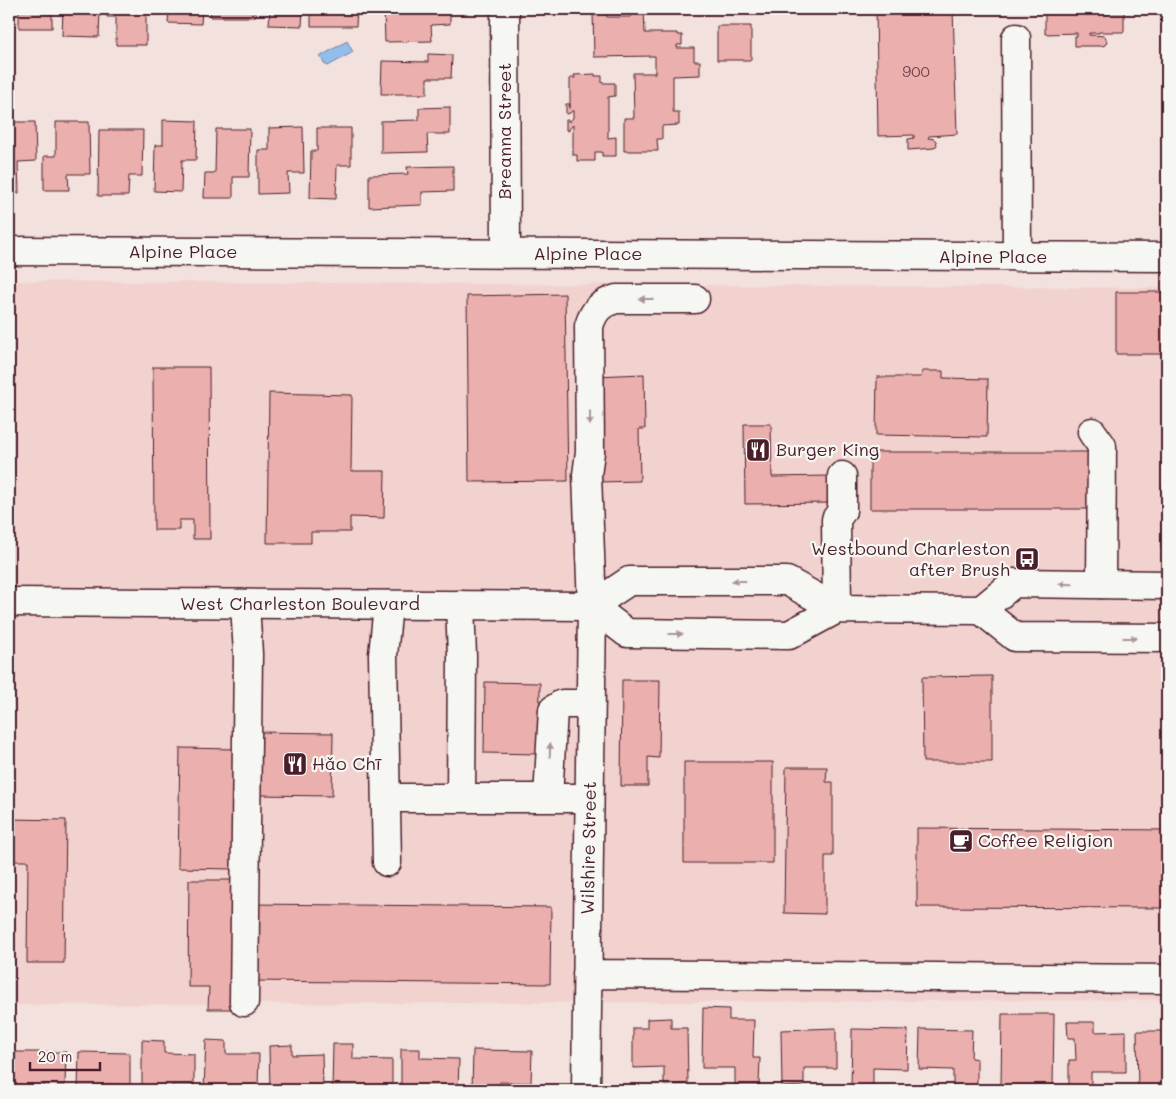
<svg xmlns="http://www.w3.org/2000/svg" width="1176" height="1099" viewBox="0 0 1176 1099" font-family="Mali,sans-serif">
	<rect width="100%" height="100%" fill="#f3e1dd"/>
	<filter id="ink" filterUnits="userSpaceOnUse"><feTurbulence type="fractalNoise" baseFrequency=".02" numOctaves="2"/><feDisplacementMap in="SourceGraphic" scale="10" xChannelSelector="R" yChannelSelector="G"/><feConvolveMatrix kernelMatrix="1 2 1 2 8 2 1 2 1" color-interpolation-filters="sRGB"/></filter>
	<g filter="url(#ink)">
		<path fill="#f1d2cf" d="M9,281L1167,288V1000L9,1005Z"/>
		<path fill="#91beeb" stroke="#757e9e" d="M347,41L353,52L328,66L324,64L323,61L320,58L321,56Z"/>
		<path fill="#ebb0ad" stroke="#4a1f2b" d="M19,9H52V28H19Z
			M63,9H100L99,37L62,36Z
			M107,9H146V45H116V17H107Z
			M169,9H202L201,24L168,23Z
			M210,9H255V17H211Z
			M270,9H303L302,26L269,25Z
			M311,9H357L356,26H311Z
			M384,9H450V24L431,25L432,41L385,42Z
			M876,9H953L957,134L929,136L928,138L934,139L936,141L937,145L934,148L908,150V139L914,138V135L878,136Z
			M1045,9H1124V32H1099V33H1089V35L1105,36L1107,42L1105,45L1102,46H1075V36H1077V33L1045,34Z
			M644,10L645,33H677V35H682V45H677V48H694V61H700V75L673,76V112H679V125L662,126V139H657L658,151H624V118H634L633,73H655V56L594,57L593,12H607V17H631V11Z
			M717,26H751V60H717Z
			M428,54L452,55L451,78H427V94H381L382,61L428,62Z
			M595,74V76H602V83H615V96L608,97V138L616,137V156H602V152H595V161H577V155H573V125L569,129V131L566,130V120H569V122L573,118V110L570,113L566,114V104H570L569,108H570V78H575L574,75Z
			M450,107V134H427L428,152L381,153V121L419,120V108Z
			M163,120L197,121L196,160H182L181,192L154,191L155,145H163Z
			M9,122H35L36,161L18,162L19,193H9Z
			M56,122H89L90,174H68L69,190H44V156H56Z
			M303,127L304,173H288L289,193L258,194V150H269V128Z
			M317,128H351V165H337L336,199L310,198L311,151H317Z
			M216,129H250L249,177H233V198H204L205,173H215Z
			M99,130H143L142,176H129L128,196H98Z
			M453,166V191L422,192V205L369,207V175L408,174L407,167Z
			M1116,292H1167V354H1116Z
			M565,294L568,481L469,482L467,296Z
			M153,367H209L210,539H193V520H179V530H154Z
			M922,371H943V378L988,379L987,437L876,435L877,377H921Z
			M644,374L645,429H639L640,481L597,482L595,376Z
			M269,393L352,395L351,471H385L384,518L350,517V532H311V543H267Z
			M744,424H771L772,477L830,476L831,503L745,504Z
			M870,452H1092V509H870Z
			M1162,486H1167V548H1161Z
			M992,676V762H923L922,677Z
			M622,680H660L659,758L648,757V786H621Z
			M485,682L540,683L539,754L484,753Z
			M258,732L333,733L332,796L257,795Z
			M180,748L236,749L234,869L178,868Z
			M684,762H773V863H684Z
			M786,767H827L826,782H833V856H825V914L784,913Z
			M9,819L66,820L64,963H27L28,861H9Z
			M917,828L1167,830V908L917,907Z
			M189,880H234L232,1009H208L209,987H188Z
			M250,904L551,907L550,984L250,981Z
			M703,1008L729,1009V1020H754L753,1058H760L759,1085H735V1068H702Z
			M1002,1014H1054L1053,1087H1001Z
			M671,1018V1028H687L688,1084L664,1085V1067L633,1068V1028H647V1019Z
			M1067,1022H1095V1032L1126,1031V1072H1091V1090H1069V1060H1076L1075,1038H1068Z
			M836,1028V1068H804V1086L782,1087L781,1030Z
			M852,1029L908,1030L907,1069L873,1068V1090H851Z
			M920,1029L972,1030L971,1058L977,1059V1087H953V1070L919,1069Z
			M1137,1031H1167V1090V1089L1138,1090Z
			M142,1040L164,1041V1053L194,1054V1085H172V1090H142Z
			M206,1040L226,1041V1054H259L258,1086L234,1085V1090H204Z
			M333,1044H353V1059L392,1060V1090H332Z
			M292,1045V1055L322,1054L323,1087H298V1090H270L269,1046Z
			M401,1049H420V1058L459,1059L458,1090H401Z
			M473,1050L532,1051L531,1083L500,1082L499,1090H472Z
			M15,1052H66L65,1085L44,1084V1090H14Z
			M79,1052L130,1053V1085L106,1084V1090H78Z"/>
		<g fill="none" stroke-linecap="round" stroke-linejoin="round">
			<defs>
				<path id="minor" d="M505,9L506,254
					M1016,38L1017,257
					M9,251L1167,257
					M1092,432L1102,446L1101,584
					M460,605L462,656L461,797
					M837,609L836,519L842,511V476
					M386,798H589
					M548,798L553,710L562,704H591
					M387,862L383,655L388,605
					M587,974L1167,979
					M244,1002L248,654L245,604
					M586,1090L592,606L587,475L590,452L589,326C594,310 600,304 616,299H695"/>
				<path id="major" d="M9,602L592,606L629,581H787L837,609L981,610L1015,637L1167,638
					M592,606L627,633L789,635L837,609
					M981,610L1014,583L1167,585"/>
			</defs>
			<use href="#minor" stroke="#4a1f2b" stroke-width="31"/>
			<use href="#major" stroke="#4a1f2b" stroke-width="31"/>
			<use href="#minor" stroke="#f6f6f2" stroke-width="28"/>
			<use href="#major" stroke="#f6f6f2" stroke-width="28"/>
		</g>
		<defs><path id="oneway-solid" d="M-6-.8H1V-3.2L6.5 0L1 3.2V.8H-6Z" transform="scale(1.25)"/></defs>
		<g fill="#a99598">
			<use href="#oneway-solid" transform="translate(646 299) rotate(180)"/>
			<use href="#oneway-solid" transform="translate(590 418) rotate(90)"/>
			<use href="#oneway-solid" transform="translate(739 581) rotate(-180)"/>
			<use href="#oneway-solid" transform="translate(1066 584) rotate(-179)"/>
			<use href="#oneway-solid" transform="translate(676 634)"/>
			<use href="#oneway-solid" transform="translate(1130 638)"/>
			<use href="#oneway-solid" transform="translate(550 750) rotate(-88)"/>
		</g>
	</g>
	<defs>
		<symbol id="restaurant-square" viewBox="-11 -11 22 22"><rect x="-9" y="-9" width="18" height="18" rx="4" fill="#4a1f2b" stroke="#f6f6f2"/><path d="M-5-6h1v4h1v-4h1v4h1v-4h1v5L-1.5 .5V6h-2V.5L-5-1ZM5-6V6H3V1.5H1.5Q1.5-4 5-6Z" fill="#fff"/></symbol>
		<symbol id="bus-square" viewBox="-11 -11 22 22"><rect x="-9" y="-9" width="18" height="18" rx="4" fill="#4a1f2b" stroke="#f6f6f2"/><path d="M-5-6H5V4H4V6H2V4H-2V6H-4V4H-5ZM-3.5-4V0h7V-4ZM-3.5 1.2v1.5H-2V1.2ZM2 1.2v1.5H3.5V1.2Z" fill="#fff"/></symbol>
		<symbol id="cafe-square" viewBox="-11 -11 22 22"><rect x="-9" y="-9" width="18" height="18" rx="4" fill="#4a1f2b" stroke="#f6f6f2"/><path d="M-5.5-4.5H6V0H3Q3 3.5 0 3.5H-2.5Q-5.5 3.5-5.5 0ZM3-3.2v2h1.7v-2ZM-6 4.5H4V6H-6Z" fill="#fff"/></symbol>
	</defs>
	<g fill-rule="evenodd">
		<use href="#restaurant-square" x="744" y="436" width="28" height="28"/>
		<use href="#bus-square" x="1013" y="545" width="28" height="28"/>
		<use href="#restaurant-square" x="281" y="750" width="28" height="28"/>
		<use href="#cafe-square" x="947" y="827" width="28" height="28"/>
	</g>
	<g text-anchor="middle" stroke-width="4.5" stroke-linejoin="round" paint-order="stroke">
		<g font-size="15" fill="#72434c">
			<text x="916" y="77">900</text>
		</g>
		<g font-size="18" fill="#4a1f2b" stroke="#f6f6f2">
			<text transform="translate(505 131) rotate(-90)" y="6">Breanna Street</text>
			<text x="183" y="258">Alpine Place</text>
			<text x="588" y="260">Alpine Place</text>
			<text x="993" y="263">Alpine Place</text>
			<text x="300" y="610">West Charleston Boulevard</text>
			<text transform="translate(589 848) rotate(-89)" y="6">Wilshire Street</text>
		</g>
		<g font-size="18" fill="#4a1f2b" stroke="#f6f6f2" text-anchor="start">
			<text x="776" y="456">Burger King</text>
			<text x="1010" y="555" text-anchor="end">Westbound Charleston<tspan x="1010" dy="21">after Brush</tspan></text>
			<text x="312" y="770">Hǎo Chī</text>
			<text x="978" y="847">Coffee Religion</text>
		</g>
	</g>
	<rect width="1176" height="1099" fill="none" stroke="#f6f6f2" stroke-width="30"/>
	<rect x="15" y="15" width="1146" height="1069" fill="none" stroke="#4a1f2b" stroke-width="2" filter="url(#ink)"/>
	<path d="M30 1062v8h70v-8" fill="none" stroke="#4a1f2b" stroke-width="2.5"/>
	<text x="38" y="1062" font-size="15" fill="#4a1f2b" stroke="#f6f6f2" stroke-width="4" paint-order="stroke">20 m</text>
</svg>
